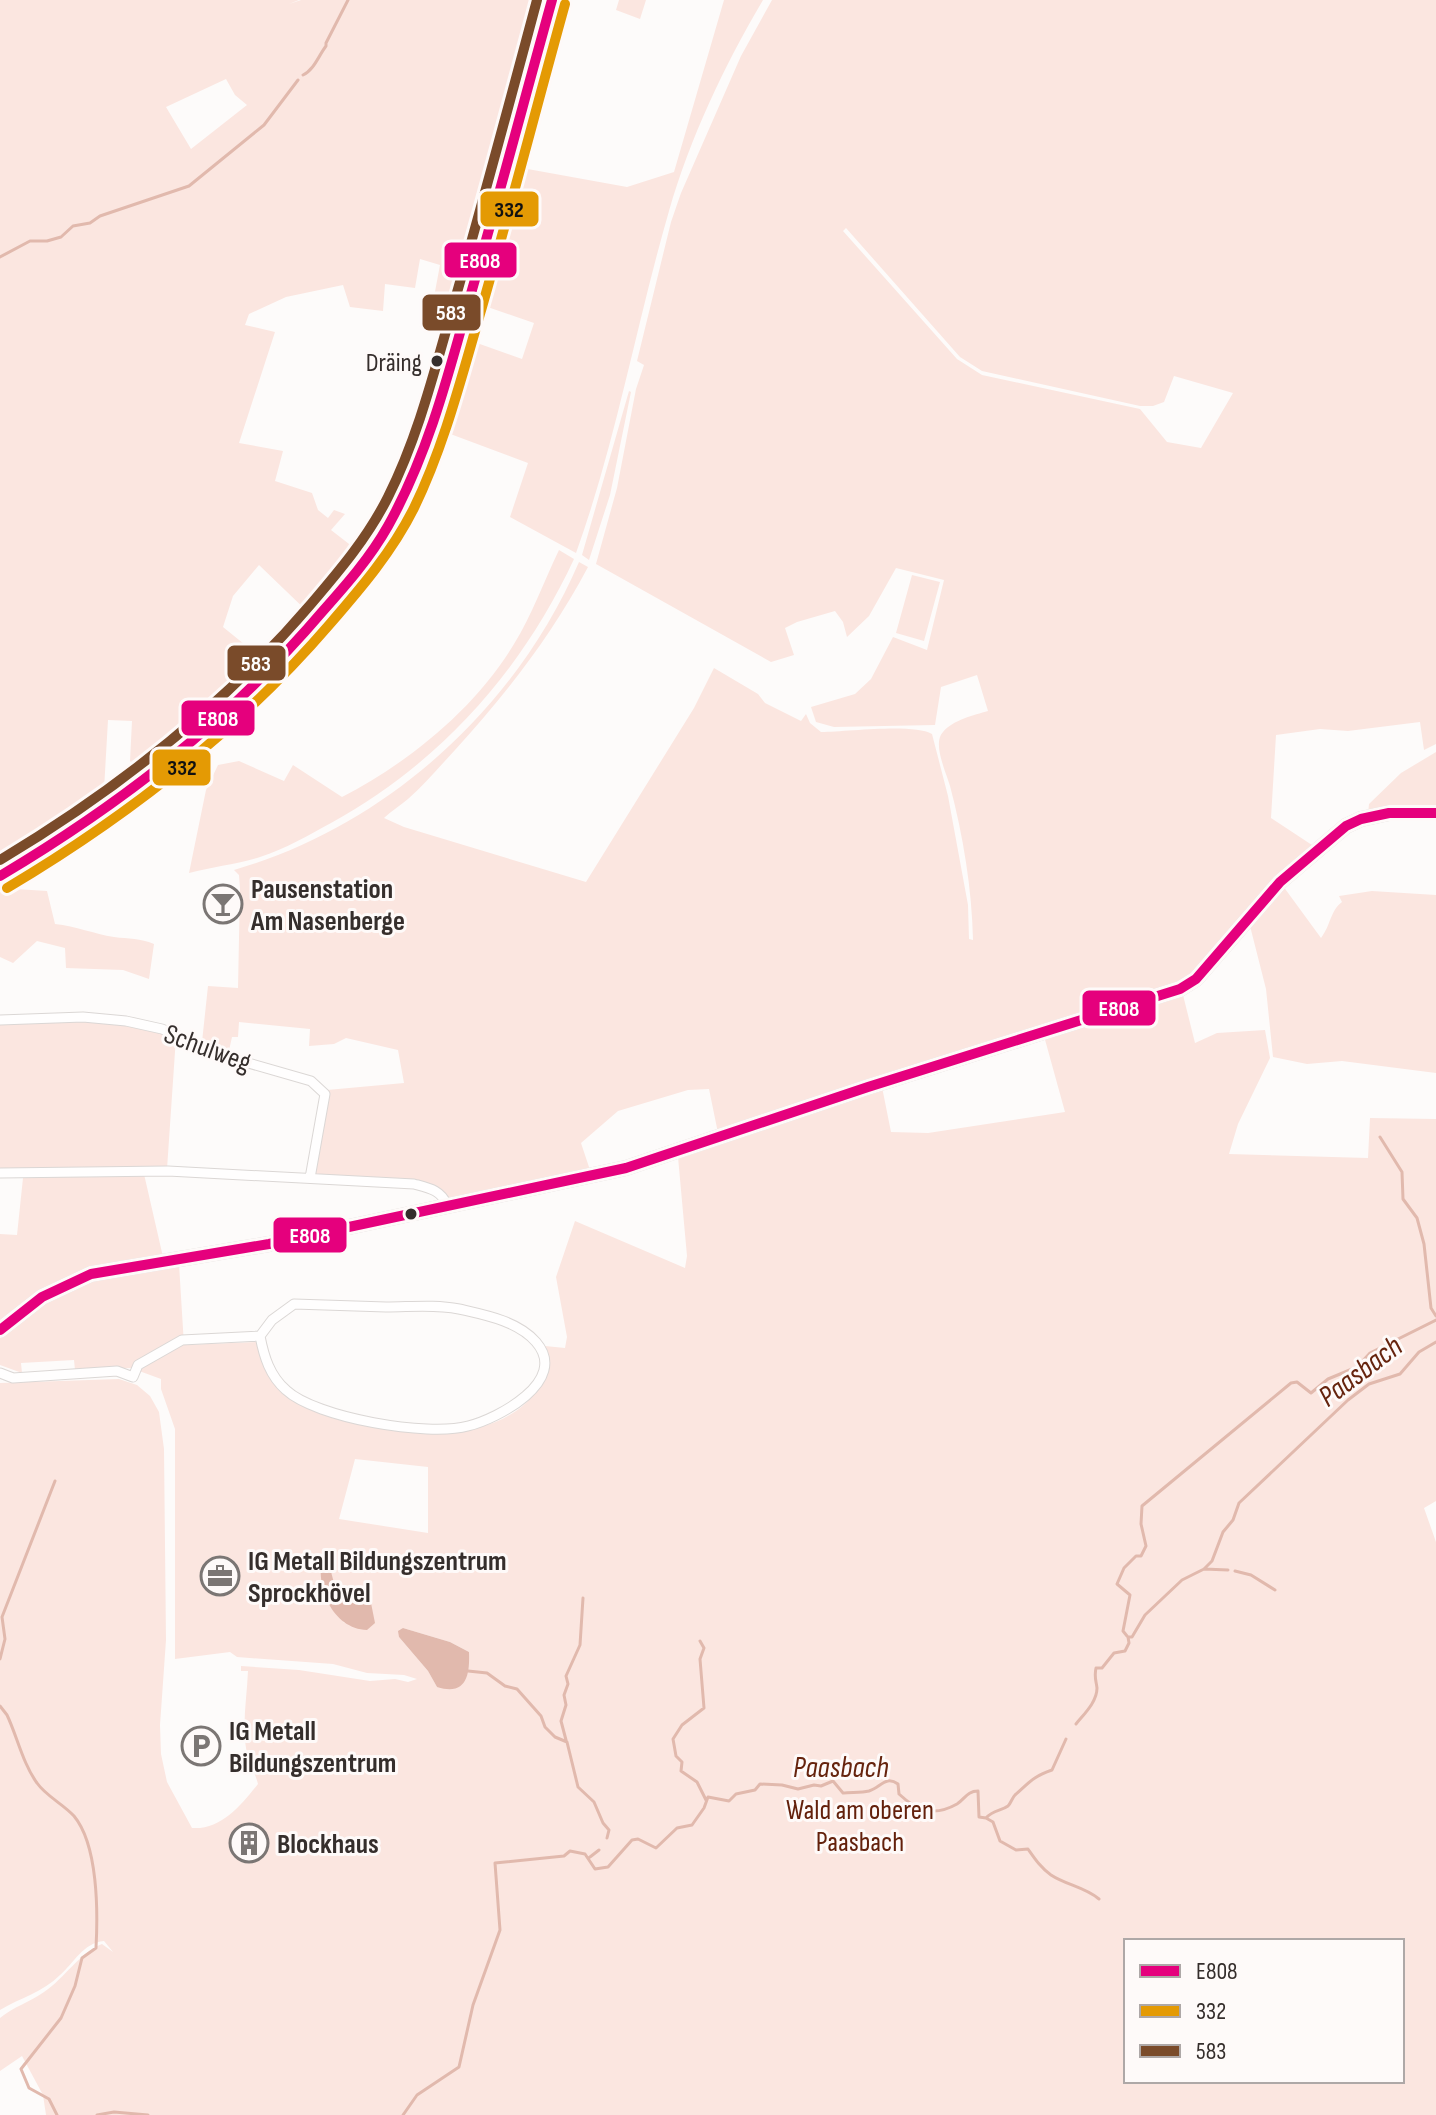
<svg xmlns="http://www.w3.org/2000/svg" width="1436" height="2115" viewBox="0 0 1436 2115" font-family="'Sofia Sans Condensed',sans-serif">
	<rect width="100%" height="100%" fill="#fdfbfa"/>
	<path fill="#fbe6e0" fill-rule="evenodd" d="M0,0H299L289,4L301,0H547L463,305L434,297L440,265L420,259L415,288L385,284L383,311L350,307L343,285L286,297L249,314L245,325L275,332L239,443L283,451L275,481L312,493L318,510L328,518L334,510L345,514L331,530L362,554L312,616L259,565L233,596L223,627L270,665L144,776L130,761L132,721L108,720L103,807L11,861L0,855ZM226,79L235,95L247,105L191,149L166,107Z
		M619,0H646L640,19L616,10Z
		M724,0H763C724,66 690,138 669,211C636,325 616,442 576,553L510,517L528,463L437,429L463,338L522,359L534,323L473,302L511,166L627,187L674,172Z
		M772,0H1436V744L1424,750L1420,722L1348,731L1320,729L1276,735L1271,818L1315,847L1195,975L1179,986L718,1133L709,1089L688,1090L618,1111L581,1143L590,1170L450,1198L431,1186L313,1175L327,1090L404,1083L398,1050L346,1038L334,1044L309,1046L310,1029L239,1022L238,1037H232L228,1055L202,1042L208,986L238,988L240,888L239,875L234,870C387,826 517,707 579,562L588,567C552,635 507,693 455,750C440,766 425,784 408,799C401,805 391,811 384,818L404,827L586,882L694,708L714,668L758,694L765,703L801,721L806,714L810,723L821,732C846,732 913,723 932,734L948,796L968,905L969,939L973,940C972,889 963,835 950,786C946,772 932,743 943,732C953,720 974,715 988,711L977,675L941,687L935,725L834,727L816,722L811,707L855,694L871,679L893,637L927,650L944,580L896,568L869,616L847,637L843,622L835,611L797,622L785,628L794,655L771,662L596,564L617,488L636,389L644,365L637,361L671,222L681,193L741,56ZM846,228L960,357L982,371L1140,406H1153L1164,402L1174,376L1233,393L1201,448L1167,442L1140,409L982,375L957,359L843,231Z
		M629,391L631,392L610,495L589,560L582,555Z
		M559,550L574,559C522,671 440,763 331,823C309,835 285,849 260,857C237,864 212,867 189,873L206,790L218,765L239,761L284,781L293,765L342,797C408,763 475,709 514,644C532,615 544,581 559,550Z
		M912,575L940,582L924,641L896,633Z
		M1436,752V809L1368,814L1369,804L1401,773Z
		M1283,886L1321,938C1331,925 1330,911 1342,902L1339,896L1372,891L1436,895V1073L1342,1061L1307,1064L1273,1057L1266,989L1249,922Z
		M0,888L47,891L55,924C76,926 94,934 114,937C129,939 140,938 154,944L149,979L123,970L66,968L65,948L37,941L13,963L0,957Z
		M1182,991L1195,1043L1217,1033L1265,1030L1270,1058L1238,1124L1229,1154L1368,1158L1370,1118L1436,1119V1501L1424,1508L1436,1542V2115H46L43,2095L22,2056L0,2071V2018C13,2007 30,2002 44,1992C65,1978 79,1953 102,1944L113,1952L104,1941C83,1943 74,1963 60,1975C43,1992 20,1998 0,2010V1383L119,1379L137,1385L150,1396L159,1412L164,1449L166,1640L160,1725L161,1754L167,1782L192,1828C221,1830 240,1806 258,1784C255,1772 248,1761 246,1748C242,1723 247,1696 248,1671H241V1666L299,1670L370,1681L395,1679L408,1682L417,1679L404,1675L367,1673L333,1664L237,1657L230,1652L175,1659V1429L161,1389V1379L131,1368L75,1370L74,1360L21,1363L22,1373L0,1365V1338C24,1315 54,1289 87,1280C116,1272 149,1269 179,1264L184,1345L256,1342C263,1363 270,1384 290,1398C331,1429 431,1438 480,1427C502,1422 523,1409 536,1392C539,1387 545,1382 546,1377C549,1367 546,1356 545,1346L565,1348L567,1337L556,1277L575,1221L685,1268L687,1256L678,1157L882,1087L891,1132L928,1133L1065,1112L1044,1036ZM355,1459L428,1467V1533L339,1519ZM323,1556L330,1559C330,1585 339,1596 363,1605L344,1623ZM403,1628L450,1642L469,1652L437,1687L428,1671L399,1637ZM1126,1941H1402V2081H1126Z
		M37,1019L125,1023L176,1037L167,1169L0,1171V1022Z
		M144,1174L163,1257L38,1291L0,1322V1234L17,1235L23,1178Z"/>
	<path fill="#e1b9ad" d="M323,1556L330,1559C330,1583 343,1611 371,1603L375,1623L367,1630C333,1629 314,1586 323,1556Z
		M403,1628L450,1642L469,1652C470,1676 466,1696 437,1687L428,1671L399,1637L398,1631Z"/>
	<g fill="none" stroke-linecap="round" stroke-linejoin="round">
		<path stroke="#e1b9ad" stroke-width="3" d="M303,75C314,70 319,55 326,46V43L348,0
			M0,257L30,241H47L61,237L73,226L90,223L100,216L189,186L264,125L298,80
			M1380,1137L1402,1172L1403,1199L1417,1218L1424,1244L1431,1308L1436,1316
			M1204,1569L1228,1570
			M1235,1571L1251,1575L1275,1590
			M1127,1636L1123,1631L1130,1595L1117,1584L1124,1568L1136,1556H1141L1146,1546L1141,1524L1142,1506L1291,1383L1297,1382L1311,1393L1328,1379L1357,1367L1370,1353L1436,1320
			M700,1641L704,1648L700,1659L704,1708L682,1725L673,1739L676,1756L682,1762L681,1771L697,1782L706,1800
			M0,1659L5,1639L2,1617L55,1481
			M468,1671L487,1673L505,1686L517,1689L541,1716L545,1727L555,1737L567,1742L578,1787L594,1802L603,1823L609,1830L607,1838
			M0,1706L7,1715C17,1736 23,1764 37,1783C46,1796 63,1804 74,1816C98,1845 98,1911 96,1948L82,1958L75,1986L61,2018L21,2069L29,2088L49,2099L57,2115
			M1076,1724C1084,1714 1097,1702 1097,1688C1096,1680 1094,1677 1096,1668H1102L1114,1653L1125,1651L1129,1643L1128,1637H1132L1145,1615L1182,1580L1204,1569L1212,1561L1223,1532L1233,1520L1239,1503L1348,1400L1369,1384L1400,1374L1419,1352L1436,1342
			M566,1740L561,1721L566,1705L564,1695L568,1684L566,1676L580,1645L583,1598
			M986,1818L993,1822L1000,1841L1016,1850L1028,1849C1035,1859 1041,1868 1051,1875C1066,1885 1085,1887 1099,1899
			M590,1857L599,1850
			M97,2115L114,2112L148,2115
			M403,2115L417,2095L459,2067L473,2005L500,1930L495,1863L564,1856L570,1851L585,1854L595,1869L608,1867L632,1840L638,1839L656,1848L677,1828L692,1825L704,1808L708,1797L729,1801L736,1794L755,1790L760,1784L782,1785L798,1789L814,1785L821,1786L833,1781L843,1793C851,1792 861,1793 869,1791C881,1787 886,1775 898,1784L899,1794C917,1811 934,1817 957,1804C965,1799 967,1791 978,1791L979,1817L986,1818C993,1810 1001,1811 1008,1806C1011,1803 1012,1798 1015,1795C1030,1782 1032,1777 1052,1770L1066,1739"/>
		<defs>
			<path id="street" d="M0,1020L83,1017L126,1021L162,1029L238,1060L311,1081L325,1094L310,1178
				M0,1173L168,1171L414,1184C429,1188 441,1190 447,1205
				M294,1304C325,1305 355,1306 386,1307C410,1307 435,1304 459,1309C485,1315 518,1321 536,1342C570,1381 497,1419 468,1426C428,1437 316,1418 286,1390C270,1376 264,1357 260,1336L272,1320Z
				M0,1373L13,1378L117,1371L133,1377L138,1365L182,1340L260,1336"/>
			<path id="secondary" d="M0,876C125,805 239,715 330,603C350,579 373,554 388,526C423,465 441,400 460,333C492,223 521,111 552,0
				M0,1330L42,1297L91,1274L269,1244L626,1168L868,1087L1180,989L1196,979L1280,882L1346,826L1361,819L1389,813H1436"/>
		</defs>
		<use href="#street" stroke="#dbd7d5" stroke-width="11"/>
		<use href="#secondary" stroke="#dbd7d5" stroke-width="16"/>
		<use href="#street" stroke="#fffefe" stroke-width="9"/>
		<use href="#secondary" stroke="#fffefe" stroke-width="14"/>
		<defs>
			<path id="bus-1" d="M0,876C121,804 230,720 322,612C346,585 370,558 388,526C427,456 447,380 468,304C497,203 524,101 552,0
				M0,1330L42,1297L91,1274L269,1244L626,1168L868,1087L1180,989L1196,979L1280,882L1346,826L1361,819L1389,813H1436"/>
			<path id="bus-2" d="M7,888C128,816 237,732 329,625C361,588 392,552 414,508C445,444 462,375 482,307C511,206 537,105 565,4"/>
			<path id="bus-3" d="M0,860C117,790 222,708 311,604C340,570 368,537 388,497C419,435 435,368 454,303C483,202 510,101 537,0"/>
		</defs>
		<use href="#bus-1" stroke="#fefaf9" stroke-width="16"/>
		<use href="#bus-2" stroke="#fefaf9" stroke-width="16"/>
		<use href="#bus-3" stroke="#fefaf9" stroke-width="16"/>
		<use href="#bus-1" stroke="#e5007d" stroke-width="10"/>
		<use href="#bus-2" stroke="#e49a04" stroke-width="10"/>
		<use href="#bus-3" stroke="#7a4b2a" stroke-width="10"/>
	</g>
	<defs>
		<symbol id="bar-ring" viewBox="-11 -11 22 22"><circle r="9.5" fill="#fefaf9" stroke="#7b7674" stroke-width="1.5"/><path d="M-6-5H6L.8 .8V4.5H3.5V6h-7V4.5H-.8V.8Z" fill="#7b7674"/></symbol>
		<symbol id="office-ring" viewBox="-11 -11 22 22"><circle r="9.5" fill="#fefaf9" stroke="#7b7674" stroke-width="1.5"/><path d="M-6-3h4V-5.5h4V-3h4V5H-6ZM-1-4.5V-3h2v-1.5ZM-6 0V1H6V0Z" fill="#7b7674"/></symbol>
		<symbol id="parking-ring" viewBox="-11 -11 22 22"><circle r="9.5" fill="#fefaf9" stroke="#7b7674" stroke-width="1.5"/><path d="M-3.5-5.5H1a3.5 3.5 0 0 1 0 7H-1V5.5H-3.5ZM-1-3.4V-.6H.8a1.4 1.4 0 0 0 0-2.8Z" fill="#7b7674"/></symbol>
		<symbol id="building-ring" viewBox="-11 -11 22 22"><circle r="9.5" fill="#fefaf9" stroke="#7b7674" stroke-width="1.5"/><path d="M-4-6H4V6H1V3H-1V6H-4ZM-2.5-4.3h1.7v1.8h-1.7ZM.8-4.3h1.7v1.8H.8ZM-2.5-1h1.7V.8h-1.7ZM.8-1h1.7V.8H.8Z" fill="#7b7674"/></symbol>
	</defs>
	<g fill-rule="evenodd">
		<use href="#bar-ring" x="201" y="882" width="44" height="44"/>
		<use href="#office-ring" x="198" y="1554" width="44" height="44"/>
		<use href="#parking-ring" x="179" y="1724" width="44" height="44"/>
		<use href="#building-ring" x="227" y="1821" width="44" height="44"/>
	</g>
	<g fill="#352e2c" stroke="#fefaf9" stroke-width="3">
		<circle cx="437" cy="361" r="7"/>
		<circle cx="411" cy="1214" r="7"/>
	</g>
	<g text-anchor="middle" stroke-width="6" stroke-linejoin="round" paint-order="stroke">
		<g font-size="26" fill="#352e2c" stroke="#fefaf9" text-anchor="end">
			<text x="422" y="371">Dräing</text>
		</g>
		<g font-size="28" font-weight="bold" fill="#352e2c" stroke="#fefaf9" text-anchor="start">
			<text x="251" y="898">Pausenstation<tspan x="251" dy="32">Am Nasenberge</tspan></text>
			<text x="248" y="1570">IG Metall Bildungszentrum<tspan x="248" dy="32">Sprockhövel</tspan></text>
			<text x="229" y="1740">IG Metall<tspan x="229" dy="32">Bildungszentrum</tspan></text>
			<text x="277" y="1853">Blockhaus</text>
		</g>
		<g font-size="28" fill="#352e2c" stroke="#fefaf9">
			<text transform="translate(208 1047) rotate(20)" y="10">Schulweg</text>
		</g>
		<g font-size="28" fill="#63200b" stroke="#fefaf9">
			<text x="860" y="1819">Wald am oberen<tspan x="860" dy="32">Paasbach</tspan></text>
		</g>
		<g font-size="30" font-style="italic" fill="#66240e" stroke="#fefaf9">
			<text transform="translate(1360 1371) rotate(-37)" y="10">Paasbach</text>
			<text x="841" y="1777">Paasbach</text>
		</g>
	</g>
	<g stroke="#fefaf9" stroke-width="3">
		<rect x="479" y="190" width="61" height="38" rx="8" fill="#e49a04"/>
		<rect x="443" y="241" width="75" height="38" rx="8" fill="#e5007d"/>
		<rect x="421" y="293" width="61" height="39" rx="8" fill="#7a4b2a"/>
		<rect x="226" y="644" width="61" height="38" rx="8" fill="#7a4b2a"/>
		<rect x="180" y="699" width="76" height="38" rx="8" fill="#e5007d"/>
		<rect x="151" y="748" width="61" height="39" rx="8" fill="#e49a04"/>
		<rect x="1081" y="989" width="76" height="38" rx="8" fill="#e5007d"/>
		<rect x="272" y="1216" width="76" height="38" rx="8" fill="#e5007d"/>
	</g>
	<g font-size="22" text-anchor="middle" font-weight="bold" fill="#fff">
		<text x="480" y="268">E808</text>
		<text x="451" y="320">583</text>
		<text x="256" y="671">583</text>
		<text x="218" y="726">E808</text>
		<text x="1119" y="1016">E808</text>
		<text x="310" y="1243">E808</text>
	</g>
	<g font-size="22" text-anchor="middle" font-weight="bold" fill="#111">
		<text x="509" y="217">332</text>
		<text x="182" y="775">332</text>
	</g>
	<rect x="1124" y="1939" width="280" height="144" fill="#fefaf9" stroke="#aea8a7" stroke-width="2"/>
	<rect x="1140" y="1965" width="40" height="12" fill="#e5007d" stroke="#aea8a7" stroke-width="2"/>
	<text x="1196" y="1979" font-size="24" fill="#352e2c">E808</text>
	<rect x="1140" y="2005" width="40" height="12" fill="#e49a04" stroke="#aea8a7" stroke-width="2"/>
	<text x="1196" y="2019" font-size="24" fill="#352e2c">332</text>
	<rect x="1140" y="2045" width="40" height="12" fill="#7a4b2a" stroke="#aea8a7" stroke-width="2"/>
	<text x="1196" y="2059" font-size="24" fill="#352e2c">583</text>
</svg>
